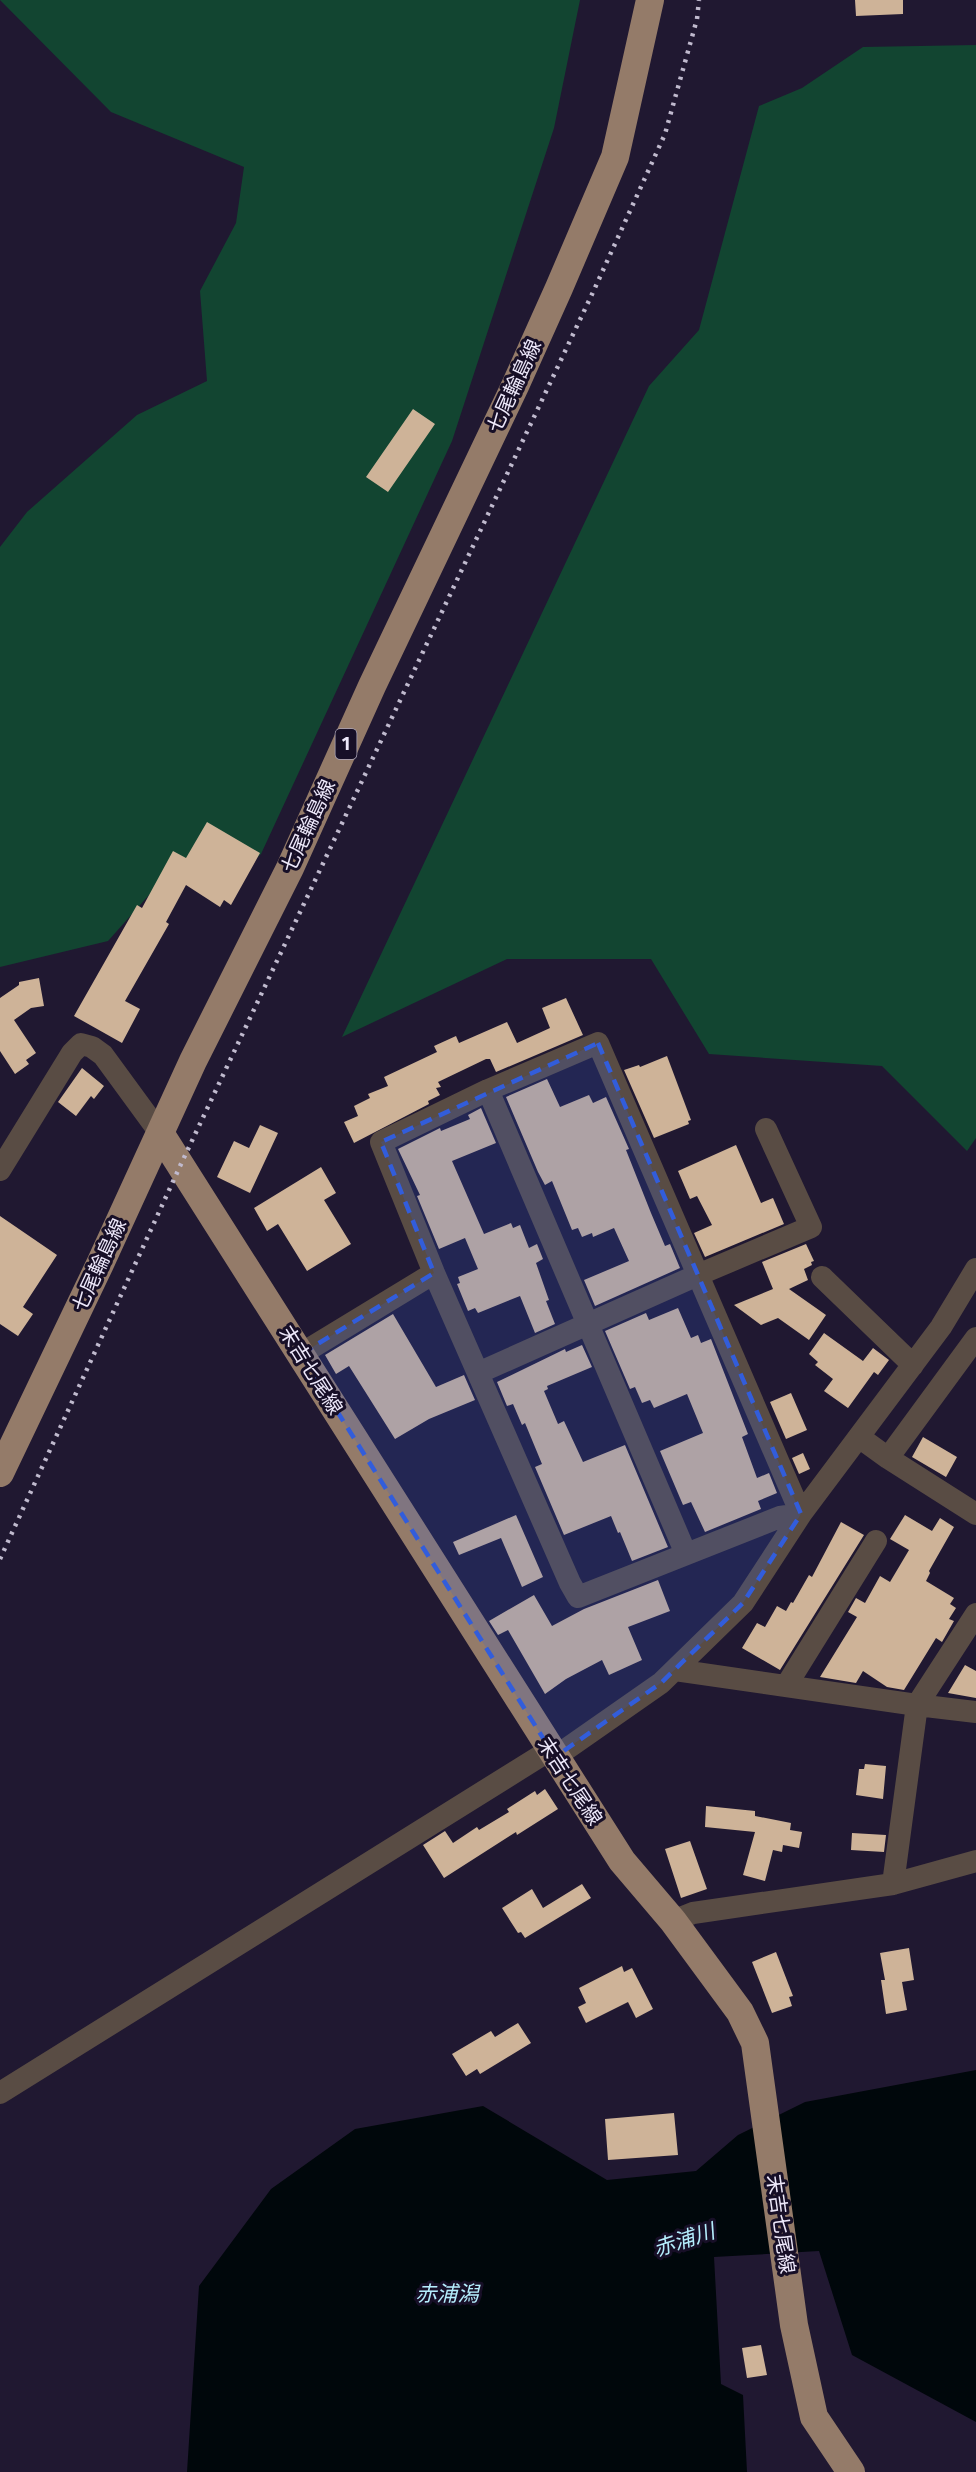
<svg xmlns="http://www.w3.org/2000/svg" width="976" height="2472" viewBox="0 0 976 2472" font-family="'Fira Sans','Noto Sans JP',sans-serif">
	<rect width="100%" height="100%" fill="#201831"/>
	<path fill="#124531" d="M0,0H580L554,128L452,441L261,854L245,869L173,868L108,941L0,967V547L27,512L137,415L207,381L200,291L236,223L244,167L111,112Z
		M976,45V1138L967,1151L882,1066L709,1054L651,959H507L342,1037L649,386L699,330L759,106L802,88L863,47Z"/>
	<path fill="#00070b" d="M976,2070V2422L852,2355L819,2251L714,2257L721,2384L743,2395L747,2472H187L199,2286L271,2189L355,2129L483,2106L607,2180L696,2171L738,2135L805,2102Z"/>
	<path fill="#ceb398" d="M855,0H903V14L856,16Z
		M413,409L435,424L388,492L366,477Z
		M207,822L260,853L231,905L224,900L220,907L186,885L166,922L169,924L125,1001L140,1009L122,1043L74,1016L137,905L142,908L173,851L186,858Z
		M39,978L44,1006L31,1008L14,1020L36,1053L26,1060L29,1064L15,1074L0,1051V998L19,985V982Z
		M566,998L583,1035L496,1072L490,1059H486L438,1082L441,1087L436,1088L440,1095L428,1101L429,1104L354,1143L344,1122L358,1116L354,1106L370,1098L368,1094L388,1086L384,1077L437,1052L434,1046L456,1036L459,1043L507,1022L517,1043L550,1028L542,1008Z
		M667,1056L691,1120L688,1121L689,1124L654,1138L624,1070L639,1065L640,1067Z
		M82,1068L104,1086L94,1099L91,1096L76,1116L58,1102Z
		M547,1079L560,1107L589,1095L593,1103L606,1097L629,1149L626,1150L651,1213L665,1246L670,1244L680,1268L595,1306L584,1280L629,1261L614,1228L593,1237L592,1233L582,1237L578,1228L572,1230L552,1181L545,1185L538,1172L506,1097Z
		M481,1108L496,1143L452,1161L484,1234L511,1223L513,1228L520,1225L529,1248L537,1244L543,1259L536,1263L549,1300L546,1301L555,1324L535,1333L520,1296L478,1313L475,1308L468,1311L457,1284L460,1283L458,1277L478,1269L465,1238L439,1249L417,1196L420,1195L398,1149L440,1128L441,1131L470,1119L468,1115Z
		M260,1125L278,1133L250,1193L217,1177L234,1141L249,1148Z
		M736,1145L761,1203L773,1198L784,1224L705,1257L694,1233L712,1225L697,1196L690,1199L678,1171Z
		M321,1167L336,1193L324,1200L351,1244L307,1271L278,1224L267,1231L254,1208Z
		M0,1216L57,1255L23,1307L33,1314L18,1336L0,1324Z
		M806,1244L814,1261L811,1262L812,1265L804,1269L808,1280L789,1289L826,1315L809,1340L778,1318L761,1325L734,1305L773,1289L762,1262Z
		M678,1308L691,1338L698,1335L701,1343L711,1339L748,1434L742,1437L757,1478L769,1473L777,1493L758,1501L761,1509L705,1532L691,1502L683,1505L660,1451L703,1433L687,1394L654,1408L650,1400L642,1403L635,1387L630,1389L605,1331L646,1313L649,1320Z
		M393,1314L436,1387L464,1375L475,1400L429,1419L395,1439L349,1366L336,1374L325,1355Z
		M824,1333L863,1361L873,1348L889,1360L878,1375L874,1372L848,1408L824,1391L833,1379L815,1365L818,1362L809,1354Z
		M582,1345L592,1367L547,1386L548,1389L544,1391L558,1424L564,1421L583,1462L625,1445L668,1547L632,1561L620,1532L618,1533L611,1516L564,1535L535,1467L542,1464L525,1423L522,1425L513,1404L507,1406L497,1382L565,1349L566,1352Z
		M791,1393L807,1430L786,1439L770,1402Z
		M923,1437L957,1457L946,1477L912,1457Z
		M803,1453L810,1469L799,1474L792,1458Z
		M516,1515L543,1577L522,1587L501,1538L459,1555L453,1542Z
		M905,1515L932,1531L940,1518L954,1527L929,1571L930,1573L926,1581L954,1598L950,1604L956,1608L949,1619L954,1621L942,1642L936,1638L904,1690L887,1687L863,1671L856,1683L820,1677L857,1617L848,1612L856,1598L865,1603L880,1576L890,1582L909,1550L890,1539Z
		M841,1522L864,1535L780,1670L742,1648L757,1623L765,1627L777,1606L786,1611L791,1602L793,1603L809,1575L812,1577Z
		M658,1580L670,1611L628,1627L642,1660L609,1675L602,1660L566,1679L545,1694L508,1630L498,1635L489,1621L534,1595L552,1626L584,1609Z
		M965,1665L976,1671V1698L948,1693Z
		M865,1764L886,1766L883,1799L856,1795L859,1769H864Z
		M545,1789L558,1809L517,1835L516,1832L444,1878L423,1845L445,1831L453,1843L477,1827L479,1830L509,1812L507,1809L535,1791L537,1795Z
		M706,1806L755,1811V1816L791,1823L790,1830L802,1832L799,1848L783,1845L782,1852L773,1850L765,1881L743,1875L755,1832L705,1827Z
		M852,1833L886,1835L884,1852L851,1850Z
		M690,1841L707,1889L681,1898L665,1849Z
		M582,1884L591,1898L525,1938L521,1932L518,1933L502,1908L532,1889L543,1908Z
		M909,1948L914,1980L902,1982L907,2010L886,2014L881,1980H885L880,1953Z
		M776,1952L793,1996L789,1997L792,2006L772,2013L752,1962Z
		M622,1966L624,1972L632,1968L653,2009L636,2018L628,2002L586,2023L578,2007L586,2003L579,1988Z
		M518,2023L531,2043L480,2074L477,2069L466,2076L452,2054L491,2031L495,2037Z
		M674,2113L678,2155L608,2160L605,2119Z
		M761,2345L767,2375L747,2378L742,2348Z"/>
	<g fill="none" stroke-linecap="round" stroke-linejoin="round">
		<path stroke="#594c44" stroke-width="22" d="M598,1043L801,1514L780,1517L578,1597L570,1583L434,1273L381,1142L488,1090Z
			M488,1090L686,1554
			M0,1170L72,1053L81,1044L92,1047L103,1055L160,1133
			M822,1277L913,1365
			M301,1354L434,1273
			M478,1373L700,1274L811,1227L766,1129
			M859,1437L888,1458L976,1514
			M888,1458L976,1338
			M976,1614L917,1705L976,1712
			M675,1670L917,1705L893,1884
			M786,1686L876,1541
			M555,1757L661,1683L743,1603L801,1514L941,1327L976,1269
			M673,1921L693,1913L893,1884L976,1861
			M0,2093L550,1750"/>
		<path stroke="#947b69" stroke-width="28" d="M160,1133L622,1861L673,1921L740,2012L755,2043L794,2325L814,2417L851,2472
			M0,1473L100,1264L193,1061L290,868L372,686L515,386L559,288L615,157L650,0"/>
		<path stroke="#c0bace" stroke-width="4.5" stroke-dasharray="3 6" stroke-linecap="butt" d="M0,1559L181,1164L594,290L665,134L697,19L699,0"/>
	</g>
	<path fill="#325ddb" fill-opacity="0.2" stroke="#325ddb" stroke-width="4.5" stroke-dasharray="12 8" stroke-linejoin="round" d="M598,1043L801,1514L743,1603L661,1683L555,1757L301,1354L434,1273L381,1142Z"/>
	<g text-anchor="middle" stroke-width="6" stroke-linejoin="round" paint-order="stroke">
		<rect fill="#170f27" stroke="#ada7bb" stroke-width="1.5" x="335.5" y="729" width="21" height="30" rx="4.5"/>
		<g font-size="18" font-weight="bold" fill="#ede8fa">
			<text x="346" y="750">1</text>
		</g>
		<g font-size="20" fill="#ede8fa" stroke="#170f27">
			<text transform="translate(514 386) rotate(-65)" y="7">七尾輪島線</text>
			<text transform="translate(308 826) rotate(-65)" y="7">七尾輪島線</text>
			<text transform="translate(99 1265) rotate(-65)" y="7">七尾輪島線</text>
			<text transform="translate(311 1370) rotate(58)" y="7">末吉七尾線</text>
			<text transform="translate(570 1781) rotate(57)" y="7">末吉七尾線</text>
			<text transform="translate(781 2224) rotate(82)" y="7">末吉七尾線</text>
		</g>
		<g font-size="21" font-style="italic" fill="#b5eefd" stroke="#170f27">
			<text transform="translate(684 2240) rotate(-18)" y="7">赤浦川</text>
			<text x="447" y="2301">赤浦潟</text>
		</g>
	</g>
</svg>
